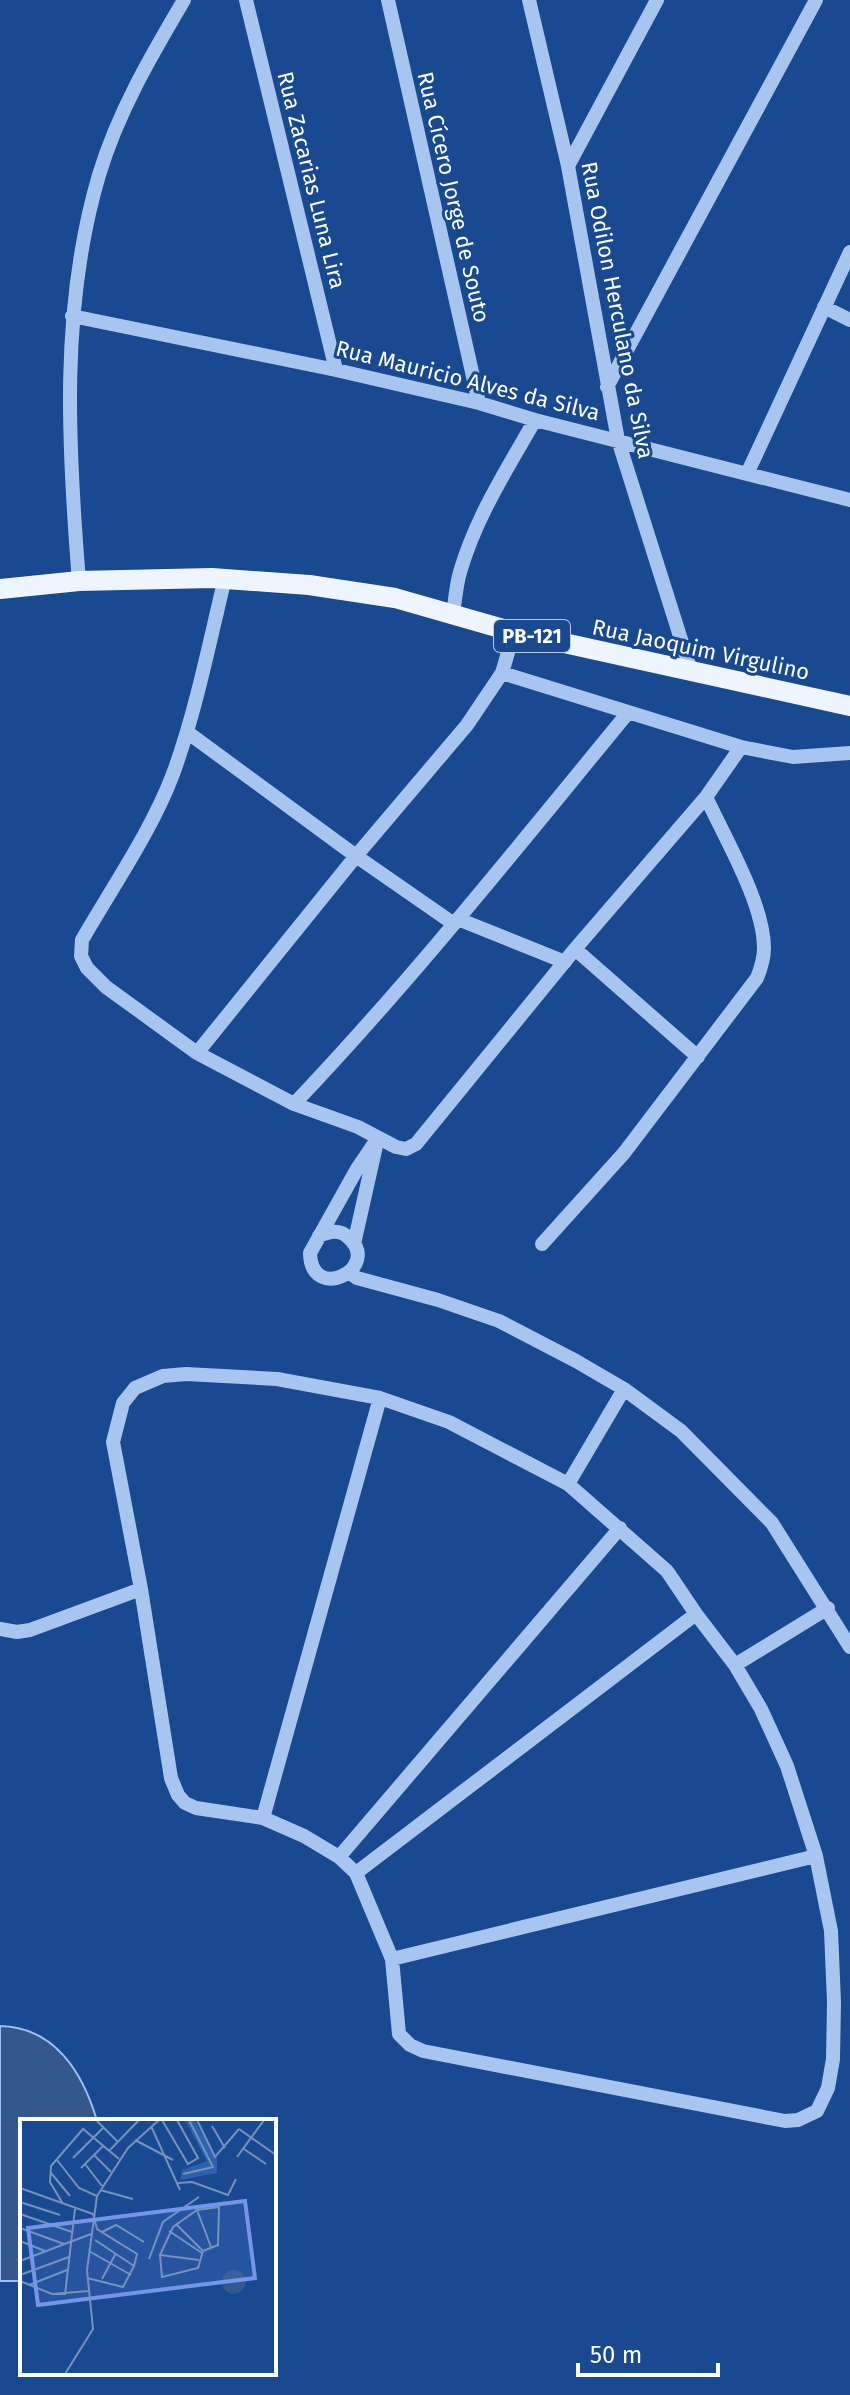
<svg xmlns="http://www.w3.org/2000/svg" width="850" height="2395" viewBox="0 0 850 2395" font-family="'Fira Sans',sans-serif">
	<rect width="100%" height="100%" fill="#194991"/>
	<path fill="#34578c" stroke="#9ac0f2" stroke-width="2" d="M0,2026C55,2027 83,2073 97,2121H22V2281H0Z"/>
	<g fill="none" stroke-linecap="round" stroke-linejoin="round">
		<path stroke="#a7c5ef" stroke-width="14" d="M246,0L336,370
			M388,0L479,403
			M529,0L568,166L618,440L691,671
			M568,166L657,0
			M824,307L850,320
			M72,316L336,370L479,403L535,420L850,500
			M607,387L816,0
			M747,474L850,252
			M225,578C209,644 196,711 173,774C151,832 113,886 82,940L81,956L87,968L106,987L197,1053L294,1104C412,980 519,845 627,714
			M79,581C68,446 60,307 99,175C118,112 151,56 184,0
			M453,615C455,601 456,586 460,572C476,517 507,469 535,420
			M502,673L741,747
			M187,732L356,856L454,924
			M458,919L565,962
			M575,949L698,1057
			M197,1053L356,856L467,725L502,673L514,632
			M294,1104L358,1127L396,1147L406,1149L416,1144L575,949L706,797L741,747L793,757L850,753
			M319,1236C330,1231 340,1229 349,1238C382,1268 311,1304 310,1253L357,1169L378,1138
			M354,1244L376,1146
			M542,1244L624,1153L757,978C761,968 764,959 764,948C764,904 725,838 706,797
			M350,1273L357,1278L438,1300L499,1321L576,1361L624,1389L681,1431L772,1523L850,1647
			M186,1374L277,1379L380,1398L449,1422L568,1484L667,1571L696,1614L735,1665L761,1709L787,1766L816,1856L831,1931L834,2002L833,2059L828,2088L817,2111L798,2120L785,2121L423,2051L410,2045L399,2034L392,1959L356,1873L339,1857L304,1836L263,1818L196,1808L185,1803L178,1795L171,1778L141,1589L113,1442L123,1403L135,1388L163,1376Z
			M568,1484L624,1389
			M0,1629L17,1632L30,1630L141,1589
			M735,1665L828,1608
			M263,1818L380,1398
			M339,1857L620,1528
			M356,1873L696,1614
			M392,1959L816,1856"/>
		<path stroke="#eff5ff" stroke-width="20" d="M0,589L79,581L212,578L309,585L395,598L514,632L850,706"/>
	</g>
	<g text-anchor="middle" stroke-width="6" stroke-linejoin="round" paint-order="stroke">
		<rect fill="#194991" stroke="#bac8de" stroke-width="2" x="494" y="620" width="76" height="32" rx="6"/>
		<g font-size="20" font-weight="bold" fill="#fff">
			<text x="532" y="643">PB-121</text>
		</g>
		<g font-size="22" fill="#fff" stroke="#194991">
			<text transform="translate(312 180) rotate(76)" y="8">Rua Zacarias Luna Lira</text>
			<text transform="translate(454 197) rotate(77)" y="8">Rua Cícero Jorge de Souto</text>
			<text transform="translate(618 310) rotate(79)" y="8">Rua Odilon Herculano da Silva</text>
			<text transform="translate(468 380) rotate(14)" y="8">Rua Mauricio Alves da Silva</text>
			<text transform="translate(701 649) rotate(12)" y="8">Rua Jaoquim Virgulino</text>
		</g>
	</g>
	<g transform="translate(20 2119)">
		<rect width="256" height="256" fill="#194991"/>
		<path d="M165,1H174L197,39V54L160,61L162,51L187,42Z" fill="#2b62af"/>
		<path d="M202 163a12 12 0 1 1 24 0a12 12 0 1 1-24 0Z" fill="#34578c"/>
		<path fill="none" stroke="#7592bd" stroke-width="2" d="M76,1L98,23M142,1L168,45L178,39L157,1M177,1L195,38L219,10M131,7L160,71M192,7L205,29M219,10L256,36M115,21L153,41M224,30L246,45M89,32L119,1M74,36L91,53M217,38L244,1M53,39L84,8M37,41L59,69L77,77M65,45L82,67M61,49L84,26M31,54L50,77M163,55L193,48L169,1M158,64L172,63L208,76L216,60M0,69L73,95L77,110L117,135L114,147M80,71L113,80M0,83L40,96M43,85L30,63L31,47L63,10L99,40M199,88L198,126L183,132L178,149L142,158L140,136L153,108L177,91ZM177,91L191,128M0,95L52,113M156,105L183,132M0,109L44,125M149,112L182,134M82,113L96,106L124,123M0,122L25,132M69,132L111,156M140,136L179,141M129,140L143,103L179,78M0,142L71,115M0,156L49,138M67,159L103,168L114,147L75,121M82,160L96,134M0,162L32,175L69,172M9,166L47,151M45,176L55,90M45,255L73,210L67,151L77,77L108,29L139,1"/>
		<path fill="#7795e8" fill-opacity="0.15" stroke="#7795e8" stroke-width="4" d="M225,82L235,159L18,186L8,109Z"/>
		<rect width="256" height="256" fill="none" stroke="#fff" stroke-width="4"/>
	</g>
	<path d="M578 2363v12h140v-12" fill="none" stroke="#ffffff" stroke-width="4"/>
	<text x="590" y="2363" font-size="24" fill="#ffffff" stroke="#194991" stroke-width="6" paint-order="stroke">50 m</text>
</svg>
